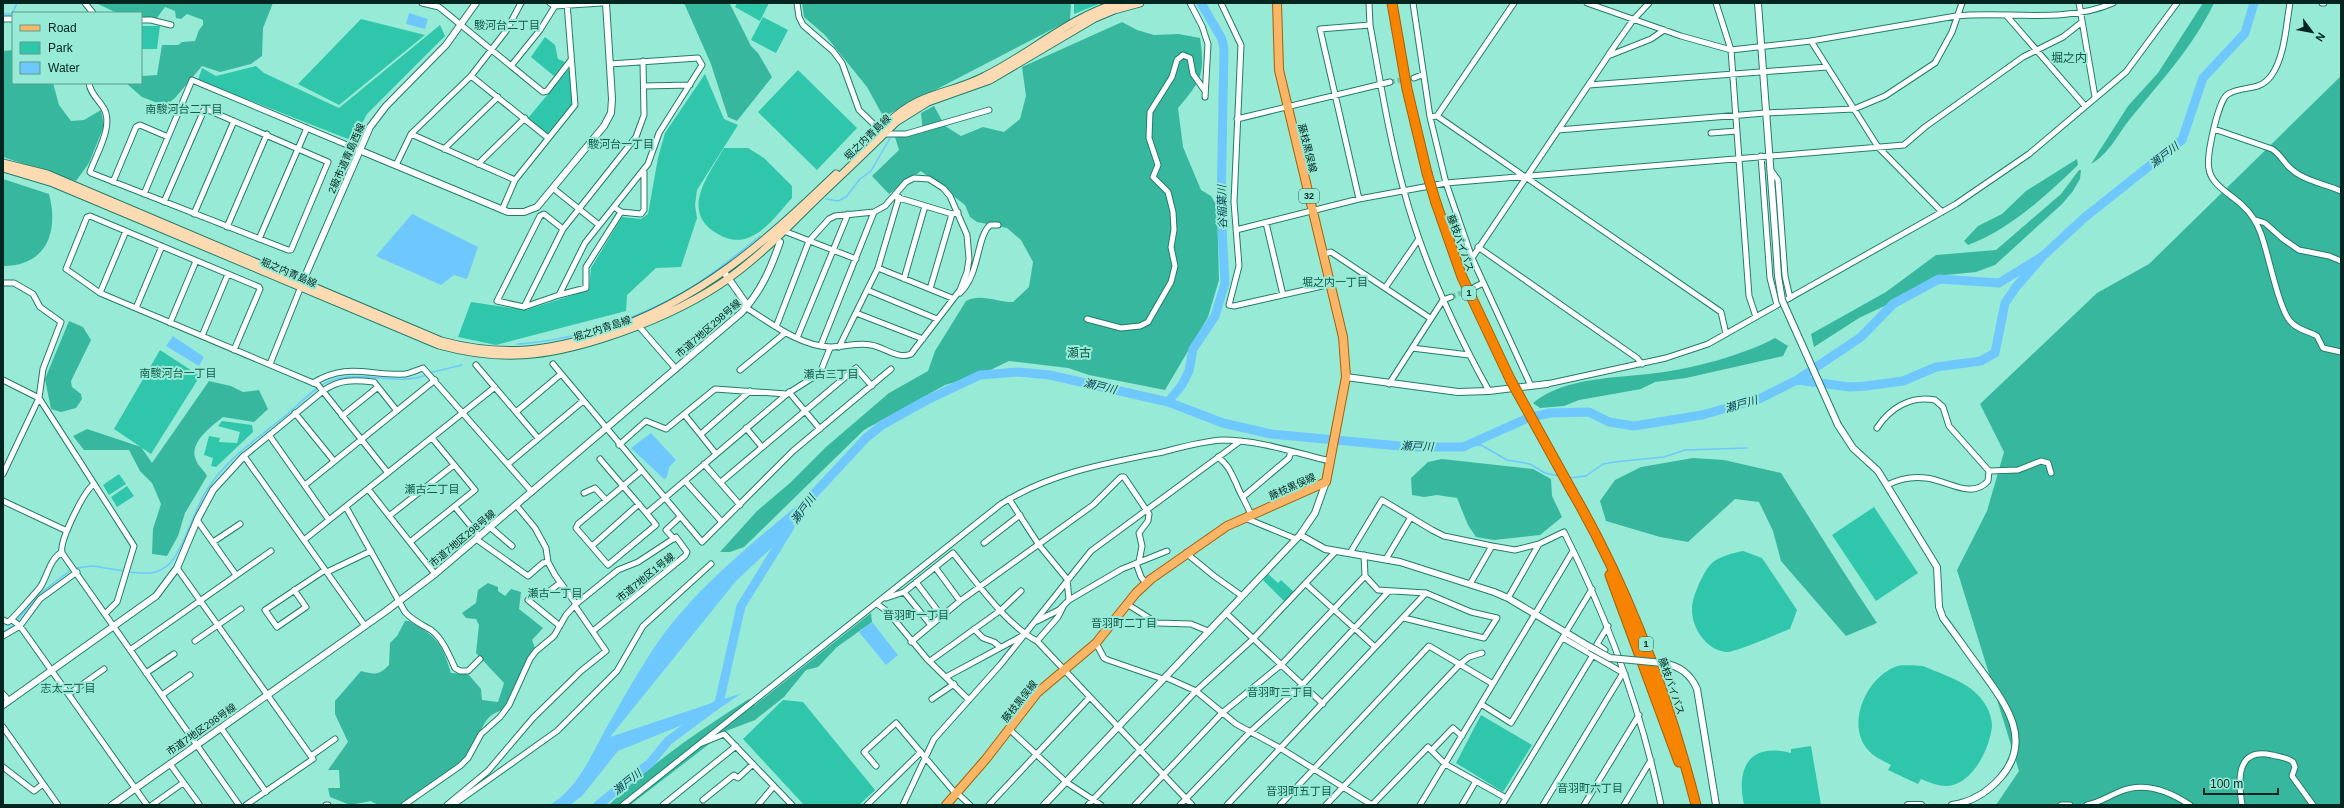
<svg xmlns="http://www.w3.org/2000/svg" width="2344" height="808" viewBox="0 0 2344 808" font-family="Helvetica,'Noto Sans JP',sans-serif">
	<rect width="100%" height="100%" fill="#97ead6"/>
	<path fill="#30c6ab" d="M737,3H769L760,21L735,7Z
		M1074,3H1101L1074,14Z
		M763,17L788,30L776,53L751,40Z
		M361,19L425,35L339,105L298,84Z
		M440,25L445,36L367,114L353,141L198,80L202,68L216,76L256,66L264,73L339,108Z
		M141,26H160L157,49H141Z
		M545,37L555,45L558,59L565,62L554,76L531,57Z
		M569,69L573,104L547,134L528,118Z
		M798,70L857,128L817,170L758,112Z
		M705,74L724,119L738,125L697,190L695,205L697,218L681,267L656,268L627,295L626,311L496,345L458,337L471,302L526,310L589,290L591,268L622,217L641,219L648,214L658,158L665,133Z
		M724,148H748L764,158L792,186V198C780,211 767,230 750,237C740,242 727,240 718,234C679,212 708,176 724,148Z
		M160,350L200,376L151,454L114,429Z
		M222,421L252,425L253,432L216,467L211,466L213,458L204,455L209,436L220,438L219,442L237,443L240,432L218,426Z
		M119,474L126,484L109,495L103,485Z
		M127,486L134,496L117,507L111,497Z
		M1874,507L1918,573L1876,601L1832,535Z
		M1743,551L1762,558L1797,610L1790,629C1779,633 1735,653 1726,652C1706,650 1691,627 1692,608C1692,597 1704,570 1712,563C1720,556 1733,553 1743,551Z
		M1268,574L1278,583L1281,580L1294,592L1285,602L1263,580Z
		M1923,666C1943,675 1970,682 1983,701C1988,708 1992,717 1992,726C1990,747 1975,779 1953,785C1942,788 1931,783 1921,779L1918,784L1888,770L1891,765C1884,761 1876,758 1870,752C1844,727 1866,678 1895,667C1902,664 1915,666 1923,666Z
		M783,700L803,702L875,790L859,805H804L743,739Z
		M1481,715L1532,745L1503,792L1456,763Z
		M1811,746L1821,805H1744C1736,768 1749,742 1791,753V749Z"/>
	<path fill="#38b79f" d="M96,3H273L263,28L262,56L251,64L220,72L202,66L175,98L165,106L142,97L126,83H141V72L143,76L157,75L162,45H178L182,42L195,41L199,30L203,25V20L187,14L181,19L176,18L175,11L165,7L154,22H141V13H117Z
		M684,3L730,4L751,46L758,53L772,77L737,121L728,117L711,64Z
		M802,3H1071L1070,20L887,115L883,116L867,87L825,35L804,17Z
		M2203,3H2214C2193,47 2161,81 2130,119C2118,134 2109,154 2091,164L2128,106L2158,73Z
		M1122,22L1137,30L1154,35L1178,34L1200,38C1205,74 1202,80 1178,108L1183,147L1201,190L1211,196L1217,206L1219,280L1208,317L1165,390L1089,375L1068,368L1009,361L980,375L945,385L864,430L744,547L730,552H720L757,511L790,483L826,447L889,393L928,371L935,351L966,301C980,293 997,302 1013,302L1029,287L1033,262L1021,240L1007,228L977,222L970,217L965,205L921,171L889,194L872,176L899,150L895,137L923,133L921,113L934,106L945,126L961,136L983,127L1004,132L1020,119L1026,96L1022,67Z
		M13,50V83H53L59,105L71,121L84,120L101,110L104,126L89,163L76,181L3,157V51Z
		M2341,76V805H1996L2019,771L1957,570L1987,511L2004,452L1980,404L2097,293L2149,264Z
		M2077,159L2078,165C2047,195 2009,230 1968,245L1964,241L1978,226L2002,214L2026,191Z
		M2079,170H2081L2080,179L2073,191L2062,204L1995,265L1976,272L1935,276L1893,302L1859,318L1814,347L1811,334L1886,292L1936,255L1996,250L2061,194Z
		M3,179L49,194C59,231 47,266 3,266Z
		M69,321L83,327L91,340L71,381L72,387L81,394L82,399L76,408L61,412L51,409L45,379Z
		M1775,338L1788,346L1783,356L1686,378L1655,382L1641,389L1579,400L1564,406L1540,408L1533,403C1564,377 1617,378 1656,373C1691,369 1744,355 1775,338Z
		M209,381L231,386L243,392L259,390L268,409L254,422L223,417C212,426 188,443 196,460C198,466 204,470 207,476L185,513L178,536L167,556L152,554L153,529L161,504L152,483L140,471L129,450H84L73,436L87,429L141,447L152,463Z
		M1693,458L1724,460L1781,473C1813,523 1844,574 1877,623L1846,636L1781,561L1773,531L1759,502L1735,499L1688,542L1660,537L1606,521L1600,501L1615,480L1641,467Z
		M1442,459L1533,469L1551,479L1552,496L1562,517L1540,535L1494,540L1476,537L1468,525L1457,498L1437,495L1424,497L1412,495L1411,478L1428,462Z
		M488,583L498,587V591L505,596L511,589L521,592L519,609L543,628L532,640L535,648L504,710C480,714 482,738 467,755C460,763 410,801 401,805C393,808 377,806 371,801L350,805L330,797L328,788H340L339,770H328L348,742L335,714V701L361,671C375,675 379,675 389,665L390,643L397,636L405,621H409C437,637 442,643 451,673L468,674L481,689L482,700L498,702L504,683L476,653L479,625L476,619L466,618L462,613L476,603L478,590Z
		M871,613L872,622L837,647L818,667L806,670L784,697L755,720L726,731L630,805H609C650,764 700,730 749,699L755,705Z"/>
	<path fill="#6ec8fd" d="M409,13L428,19L425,29L406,24Z
		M412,214L478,247L467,279L454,275L441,285L376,256Z
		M173,336L204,357L199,366L166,346Z
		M651,433L676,460L669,467L667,477L664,479L631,448Z
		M820,486L783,537L736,581L610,737L742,693L714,712L618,751L582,796L570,805H549C579,790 595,746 612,718C628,690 647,656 666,631C709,575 767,532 820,486Z
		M872,622L898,655L886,665L859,632Z"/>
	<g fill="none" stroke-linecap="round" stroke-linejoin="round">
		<path stroke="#6ec8fd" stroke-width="1.5" d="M3,14H12L17,3
			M826,199L838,201L846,197L860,179L871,171L890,138
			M517,344C573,341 641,318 689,289C714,273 737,255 760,236
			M429,373L462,365
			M1463,447L1481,445L1507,460L1530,464L1545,473L1559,476
			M1569,478L1586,476L1603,464L1614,462L1664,457L1685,450L1747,448
			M75,568L93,566L124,571
			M128,572C143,573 156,576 168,565C182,554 195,507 208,488C228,458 258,438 285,416C297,406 309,393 322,385C353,365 393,388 426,375
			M17,621L37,596L72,569
			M3,632L15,624"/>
		<path stroke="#6ec8fd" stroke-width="9" d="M1797,380L1850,387L1866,386L1903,381L1936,367L1981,361L1995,353L2005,303L2016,287L2043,256L2084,218L2182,140L2203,78L2245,33L2254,3
			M1168,402L1182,385L1189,371L1193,349L1215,316L1225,283L1221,210L1224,49L1222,39L1201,3
			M812,496L866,438L882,425L927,400L980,375L1018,372L1050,375L1168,402L1223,423L1271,434L1410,447H1463L1528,418L1550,413L1589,412L1609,422L1634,426L1702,415L1759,399L1797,380L1861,337L1893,304L1939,279L1999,283L2043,256
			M598,805L650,763L668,741L719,703L741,606L790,527"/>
		<path stroke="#79c3b1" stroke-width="5" stroke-dasharray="5 2.5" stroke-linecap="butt" d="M1390,82L1414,78
			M1451,297L1469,290"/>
		<defs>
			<path id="minor" d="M85,3L93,13
				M422,3L439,7L543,92L547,91L571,60
				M550,3L555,6L602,3
				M797,3L799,17L803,25L833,51L842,63L859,110L884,134H906L989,110
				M1190,3L1202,26L1208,44L1205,97
				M1221,3L1241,45L1234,202L1239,266L1229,305L1234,306L1331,284
				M1369,3L1370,25C1380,80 1389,137 1404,191C1423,261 1454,328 1489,391
				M1413,3L1430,117L1437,116L1721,312L1726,334
				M1587,3L1681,36L1731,50L1811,41L1956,16C2007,11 2065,24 2113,3
				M1716,3L1731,50L1749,296L1756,317
				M2079,3L2095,97
				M2290,3C2286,25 2285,57 2271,76C2259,92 2244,85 2228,94C2218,100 2206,157 2209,169C2211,185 2232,195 2243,206C2252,214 2257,223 2261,234C2268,252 2279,311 2291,322C2299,331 2309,331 2317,336L2323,348L2341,352
				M2322,3H2324
				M2006,15L2085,106
				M3,19H13
				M141,20H151L171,25
				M1811,41L1878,147L1942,212
				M1609,54L1633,20L1649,3
				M511,66L540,30L555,6
				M471,76L548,138
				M1414,78L1422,75
				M89,83C90,93 98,99 103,107C115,125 96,154 90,172L91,173L288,250H291L328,162L206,109L204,110L164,202
				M1589,85L1827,67
				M644,86L690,85
				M1437,116L1514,3
				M1430,117L1446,183L1472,258L1531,386
				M1237,119L1390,82
				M2214,129L2272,149C2280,154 2283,161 2289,167C2303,181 2323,183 2341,191
				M1558,130L1765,113L1854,109L1885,96L1935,63L1952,32L1962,3
				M1711,133L1737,131
				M411,134L515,180
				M444,149L498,97
				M1761,156L1770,278L1777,305
				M478,164L525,118
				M396,165L411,134L471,76L506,31L521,3
				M1770,169L1778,180L1785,276L1790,298
				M113,182L136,127L140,125L168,137
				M554,189L599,225
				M144,194L192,80L359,150
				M896,197L952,214
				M1359,199L1320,29L1370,25
				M614,207L621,212L641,214L644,210V171
				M502,210L515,180L575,105L567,3
				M194,214L234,121
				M2256,220L2265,223L2283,239L2299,250L2329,256L2341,261
				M1266,223L1283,295
				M227,227L267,134
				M563,229L544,214L540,216L497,301L524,307L559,295L585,243L648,164L659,133L702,65L698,58L610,64
				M1236,230L1359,199L1446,183L1904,145L1925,127L2023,57L2063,37L2082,22
				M784,231L856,259
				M259,239L307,128
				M1478,247L1637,358L1642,364
				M1324,254L1331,252L1430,318
				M1472,258L1608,56L1651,39L1664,30
				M878,268L952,298
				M904,279L925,206
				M3,283H14L33,294L40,307L61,322L43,369L39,398L3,474
				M1475,287L1483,283
				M1385,288L1419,239
				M930,289L952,214L958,212
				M867,290L937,319
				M100,293L126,231
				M960,293C980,274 976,238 990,225H998
				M559,295L586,288V267L621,212
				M524,307L563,229L636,137L644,115L643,61
				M745,307C769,322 801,347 831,347C844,347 858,342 871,345C884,347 898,360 911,354L960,290L967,272L969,259L967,235L950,196L943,188L929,179L914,178L906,182L885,206L874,212L835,216L829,219L809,241L776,327
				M136,308L162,246
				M856,313L923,339
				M1087,319L1121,328L1140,326L1148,322L1171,282L1175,266L1171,247L1174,230L1173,212L1168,192L1153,177L1158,165L1149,138L1150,112L1172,77L1177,60L1183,55L1190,58L1193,74L1205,91
				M170,323L196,261
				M637,324L676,369
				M202,336L228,274
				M797,338L848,214
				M821,345L874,212
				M839,347L878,268L899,197
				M1412,348L1469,355
				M234,350L260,289L259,287L90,216L87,217L66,269L100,293L318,385L388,473
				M270,364L302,284
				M553,364L702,542L793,451L891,369
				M476,365L538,438
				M740,370L785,333
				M3,380L39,398L134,546L117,602L105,614
				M313,383C347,362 369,376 405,374C411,373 417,370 423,368L532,492
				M1389,384L1443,300L1451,297
				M1547,384L1666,358L1708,344L1956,204L2029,154L2126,72L2177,3
				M789,392L820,429
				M516,412L561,374
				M295,413L334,461
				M684,414L716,454
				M342,416L378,387
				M746,428L762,447
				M1877,428C1890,408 1911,395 1935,400L1943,407L1949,426L1989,471L1988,481C1971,500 1947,480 1926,478C1912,476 1899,479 1887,485
				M701,434L750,391
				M269,435L329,520
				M619,445L646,421L666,429L715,389L787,394
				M1218,457C1229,466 1230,471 1236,483C1240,494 1247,504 1251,515
				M600,459C618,481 638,502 656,525L608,565L576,528L578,524L641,471
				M508,464L583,401
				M704,464L740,505
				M1989,471L2018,470L2041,461L2048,463L2051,473
				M685,481L722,522
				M721,482L856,368L872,386
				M94,484C84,491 59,541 62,553L239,805
				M305,485L435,380
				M368,489L435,574
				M584,493L595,488L606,500
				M1244,496L1289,458L1291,452
				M1009,499L1039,545L1067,579L1069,600
				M3,501L67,531
				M516,505L535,528L546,548L548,562L555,575L576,604
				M346,507L405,612C413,621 421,624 431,630C443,639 449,655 455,668L460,671H468L480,659
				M455,507L479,536
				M647,513L787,394L820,373L830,348
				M389,516L454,465
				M1245,518L1296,539
				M197,520L236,575
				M490,527L512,546
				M476,539L528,576L543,563L548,562
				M674,539L666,530L680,517
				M304,540L495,387
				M213,542L240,524
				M410,542L475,490L432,438
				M984,543L1020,515
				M592,546L639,504
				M1186,553L1214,576L1242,596
				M1350,553L1382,500L1432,530L1444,536L1492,546L1515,550L1539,544L1564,532C1608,619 1641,709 1661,805
				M1364,555L1365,576L1378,590L1426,593L1471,612L1497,618L1484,638L1404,618
				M1386,559L1411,517
				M1136,563L1141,577L1146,583
				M935,567L960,601
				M177,568L313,759L246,805
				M327,572L371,551
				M916,582L941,615
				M1306,584L1375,647
				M1470,584L1492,546
				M294,590L306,607L277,627L265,610L325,570
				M904,592L930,624
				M543,596L560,583
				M886,598L904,592L953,553C974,579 1007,626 1037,641L1192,805
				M1508,598L1539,544
				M528,600L560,626
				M877,604L888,612L927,659L969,700
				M1127,604L1157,623L1191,624L1208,631
				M1226,613L1323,704
				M3,620L8,622C11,621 39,589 41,586C48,574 50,559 62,552
				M12,620L20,626L147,805
				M1037,621L1059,610L1069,600L1122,569L1167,551
				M365,626L244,456L323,391C339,379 354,380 374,382L397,411
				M974,629L983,638L994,642L1000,647
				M3,636L20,626L40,599L77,572
				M1563,638L1625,674
				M195,641L241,609
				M1037,641L1058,617L1063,607
				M911,642L960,601L1093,505L1121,477H1124L1149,514L1148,521L1139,533L1142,546L1139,562
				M1096,643L1104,658L1108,660L1163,679
				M130,650L271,551
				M1605,650L1597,644L1608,626
				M930,661L1001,610L1021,591
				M146,673L174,654
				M946,677L1024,635
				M1165,677L1196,691L1236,724L1280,748L1372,805
				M3,694L9,701
				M69,694L104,669
				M162,695L190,675
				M932,699L954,684
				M1481,704L1511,723L1592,589
				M3,727L58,805
				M221,728L266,792
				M1009,729L1066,782L1101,805
				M702,743L724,734L792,805
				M1432,750L1453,728L1462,736
				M311,756L335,739
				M170,764L199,804
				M876,766L864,752L896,723L956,794
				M3,767L34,791L43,784
				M957,793L970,805
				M703,800L734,775L738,778L753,764
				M152,805L183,783
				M326,805H328
				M404,805L460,766L468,758L481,734L500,717L509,705L530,659L536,651L554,636L566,615L576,604L618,570L638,562L676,537L687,552L685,556L593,631
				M447,805L488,771L533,718L581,671L606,651L575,606
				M453,805L557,731L617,671L643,626L711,564
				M623,805L1001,504C1050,473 1107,463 1163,452C1182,447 1203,441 1223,440C1258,440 1296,453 1330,461
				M663,805L736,746
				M758,805L774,786
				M867,805L921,752
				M903,805L934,739L1001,664L1091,551L1239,442
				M989,805L1090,697
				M1088,805L1196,691L1253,639L1336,551
				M1135,805L1222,713L1282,664L1365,576
				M1180,805L1251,731L1302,685L1388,592
				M1227,805L1426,593
				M1280,805L1429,646L1493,684
				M1326,805L1460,664L1469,657L1482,653
				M1372,805L1428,747L1445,764L1506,798
				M1420,805L1573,551
				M1462,805L1476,781
				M1502,805L1593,655
				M1543,805L1623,673
				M1584,805L1639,715
				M1624,805L1651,760
				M2061,805H2070
				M2087,805C2098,803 2109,796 2119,792C2143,781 2169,791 2190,805
				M2242,805C2238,780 2236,747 2272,755C2279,757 2287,757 2293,762L2295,767L2292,776L2313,805"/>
			<path id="tertiary" d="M1758,3L1776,245
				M359,150L508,212H524L537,207L604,126L611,113L612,99L606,3
				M724,272L745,302L744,310
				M303,281L370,127L386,106L446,45L476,3
				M1346,377L1458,392L1489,391L1547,384
				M1838,425L1853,448L1878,471L1937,567L1939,607L1943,618C1956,635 1968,653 1981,670C2004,702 2034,739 2001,777C1988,792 1972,802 1952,805
				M1300,535L1325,549L1400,562L1494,592L1508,598L1590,647
				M1663,663C1679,666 1690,673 1697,689L1716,805
				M3,705L156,596L177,568L198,518L213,490L244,456
				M112,805L386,611L435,574L741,313C761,292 771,268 780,242
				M1044,805L1300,535L1315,513L1326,482
				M1908,805H1921"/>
			<path id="secondary" d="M888,123C920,91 949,95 985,76C1030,54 1070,17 1118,3
				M3,163L47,174L441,341C501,357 546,352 604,333C702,299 763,244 836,174
				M3,168L53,183L439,345C501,362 546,357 607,337C646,324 684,308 719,285C752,263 779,236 807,208C837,179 867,151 896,122L928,102L990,80L1095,18L1114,10L1140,3"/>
			<path id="primary" d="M946,805L986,759L1037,693L1096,643L1136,593L1151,579L1227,526L1326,482L1346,377L1343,337L1279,70L1277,3"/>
			<path id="motorway" d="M1392,3L1407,89L1427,173
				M1436,203L1462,277L1510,379
				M1573,493C1630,591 1668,696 1696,805
				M1610,575L1679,762"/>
		</defs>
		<use href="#minor" stroke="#237c6a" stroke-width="7"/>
		<use href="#tertiary" stroke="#237c6a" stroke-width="8"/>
		<use href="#secondary" stroke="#237c6a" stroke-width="9"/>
		<use href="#primary" stroke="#a1630b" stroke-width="10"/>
		<use href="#motorway" stroke="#a1630b" stroke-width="11"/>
		<use href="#minor" stroke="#fff" stroke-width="5"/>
		<use href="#tertiary" stroke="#fff" stroke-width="6"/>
		<use href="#secondary" stroke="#fcdab2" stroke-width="7"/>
		<use href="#primary" stroke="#fab566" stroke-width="8"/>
		<use href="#motorway" stroke="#f68400" stroke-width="9"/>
		<defs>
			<path id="tertiary-bridge" d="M1776,245L1778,276L1782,300L1838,425
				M1590,647L1610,658L1663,663"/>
			<path id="motorway-bridge" d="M1427,173L1436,203
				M1510,379L1573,493"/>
		</defs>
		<use href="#tertiary-bridge" stroke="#237c6a" stroke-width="8" stroke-linecap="butt"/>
		<use href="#motorway-bridge" stroke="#a1630b" stroke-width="11" stroke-linecap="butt"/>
		<use href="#tertiary-bridge" stroke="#fff" stroke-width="6"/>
		<use href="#motorway-bridge" stroke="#f68400" stroke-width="9"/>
	</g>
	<g text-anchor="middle" stroke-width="4" stroke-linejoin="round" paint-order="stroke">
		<g fill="#97ead6" stroke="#2f6156" stroke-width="1">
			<rect x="1299" y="189" width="20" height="14" rx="3"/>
			<rect x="1462" y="286" width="14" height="14" rx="3"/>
			<rect x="1639" y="637" width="14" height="14" rx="3"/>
		</g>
		<g font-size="9" font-weight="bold" fill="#02261f">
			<text x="1309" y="199">32</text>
			<text x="1469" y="296">1</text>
			<text x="1646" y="647">1</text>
		</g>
		<g font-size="10" fill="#02261f" stroke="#97ead6">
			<text transform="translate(867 137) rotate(-44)" y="4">堀之内青島線</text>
			<text transform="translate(1308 148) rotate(76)" y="4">藤枝黒俣線</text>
			<text transform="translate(346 158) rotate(-66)" y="4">2級市道青島西線</text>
			<text transform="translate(1461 243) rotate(70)" y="4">藤枝バイパス</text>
			<text transform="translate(289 272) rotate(23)" y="4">堀之内青島線</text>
			<text transform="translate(602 328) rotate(-18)" y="4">堀之内青島線</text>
			<text transform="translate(708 328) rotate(-41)" y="4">市道7地区298号線</text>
			<text transform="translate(1292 486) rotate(-24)" y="4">藤枝黒俣線</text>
			<text transform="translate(462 538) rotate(-40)" y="4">市道7地区298号線</text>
			<text transform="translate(645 577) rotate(-39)" y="4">市道7地区1号線</text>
			<text transform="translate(1672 686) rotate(71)" y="4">藤枝バイパス</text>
			<text transform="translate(1019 701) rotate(-51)" y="4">藤枝黒俣線</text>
			<text transform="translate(201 729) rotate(-35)" y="4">市道7地区298号線</text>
		</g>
		<g font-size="11" fill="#15594c" stroke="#97ead6">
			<text x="507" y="29">駿河台二丁目</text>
			<text x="184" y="113">南駿河台二丁目</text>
			<text x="621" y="148">駿河台一丁目</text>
			<text x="1335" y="286">堀之内一丁目</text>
			<text x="178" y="377">南駿河台一丁目</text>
			<text x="831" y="378">瀬古三丁目</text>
			<text x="432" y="493">瀬古二丁目</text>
			<text x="555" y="597">瀬古一丁目</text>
			<text x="916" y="619">音羽町一丁目</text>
			<text x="1124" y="627">音羽町二丁目</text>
			<text x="68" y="692">志太二丁目</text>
			<text x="1280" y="696">音羽町三丁目</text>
			<text x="1590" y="792">音羽町六丁目</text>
			<text x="1299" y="795">音羽町五丁目</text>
		</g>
		<g font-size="11" font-style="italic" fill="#033a54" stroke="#97ead6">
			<text transform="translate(2164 155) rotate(-38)" y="4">瀬戸川</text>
			<text transform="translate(1222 207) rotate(-91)" y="4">谷稲葉川</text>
			<text transform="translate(1100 386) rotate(13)" y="4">瀬戸川</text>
			<text transform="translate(1741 404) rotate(-16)" y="4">瀬戸川</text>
			<text transform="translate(1417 446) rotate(2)" y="4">瀬戸川</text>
			<text transform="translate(803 509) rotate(-54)" y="4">瀬戸川</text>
			<text transform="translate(627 782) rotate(-39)" y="4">瀬戸川</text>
		</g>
		<g font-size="12" fill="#15594c" stroke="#97ead6">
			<text x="2069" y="62">堀之内</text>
			<text x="1079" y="357">瀬古</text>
		</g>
	</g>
	<rect width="2344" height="808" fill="none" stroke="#02261f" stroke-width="8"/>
	<rect x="12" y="12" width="130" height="72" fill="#97ead6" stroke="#5b9c8d"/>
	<rect x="20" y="25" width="20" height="6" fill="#fab566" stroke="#5b9c8d"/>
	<text x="48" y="32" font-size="12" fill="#02261f">Road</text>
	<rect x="20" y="42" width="20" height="12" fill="#30c6ab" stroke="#5b9c8d"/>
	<text x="48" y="52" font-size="12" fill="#02261f">Park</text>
	<rect x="20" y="62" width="20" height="12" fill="#6ec8fd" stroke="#5b9c8d"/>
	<text x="48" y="72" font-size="12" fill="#02261f">Water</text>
	<g transform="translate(2312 32) rotate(122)" stroke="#97ead6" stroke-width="3" paint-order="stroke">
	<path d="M0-3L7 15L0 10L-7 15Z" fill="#02261f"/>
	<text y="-6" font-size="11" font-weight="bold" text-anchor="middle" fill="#02261f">N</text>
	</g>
	<path d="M2204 788v6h74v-6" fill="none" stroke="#02261f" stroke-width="2"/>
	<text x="2210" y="788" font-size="12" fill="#02261f" stroke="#97ead6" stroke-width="3" paint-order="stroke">100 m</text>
</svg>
